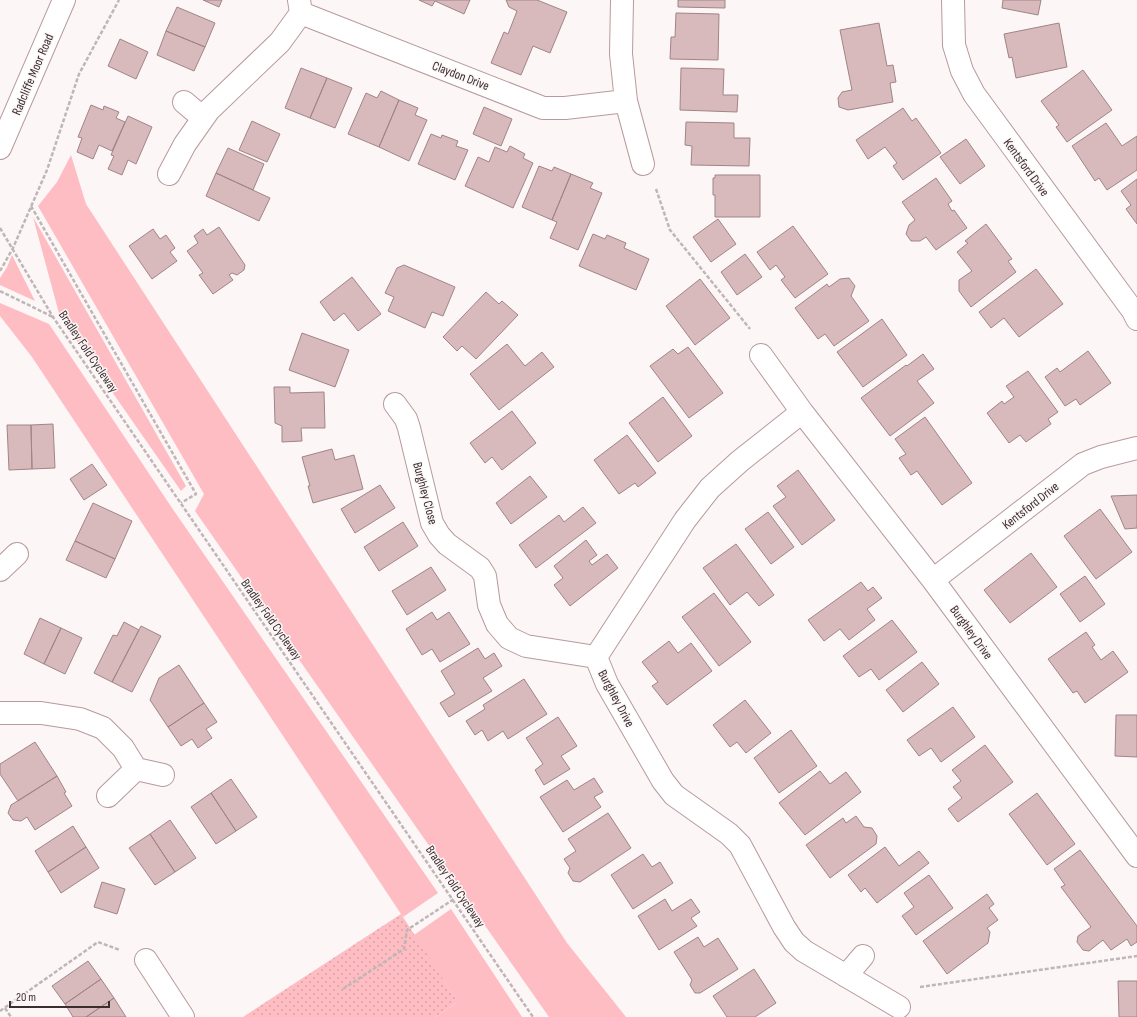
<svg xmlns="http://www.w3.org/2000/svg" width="1137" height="1017" viewBox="0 0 1137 1017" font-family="'Sofia Sans Condensed',sans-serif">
	<defs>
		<pattern id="park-dots" width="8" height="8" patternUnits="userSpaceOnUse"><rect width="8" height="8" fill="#febcc3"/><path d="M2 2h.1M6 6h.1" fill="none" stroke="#daa2a8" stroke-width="1.8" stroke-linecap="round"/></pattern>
	</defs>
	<rect width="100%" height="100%" fill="#fcf6f6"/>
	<path fill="#febcc3" d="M71,155L86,204L567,943L626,1017H549L195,511L204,494L38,206L57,182Z
		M33,217L186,486L181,491L60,317Z
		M12,255L35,301L0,285V278L7,267Z
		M0,303L49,324L172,508L438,893L403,917L32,357L0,316Z
		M451,909L522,1017H435L458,1002L414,935Z"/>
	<path fill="url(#park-dots)" d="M401,914L458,1002L435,1017H243Z"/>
	<path fill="#d8b9bc" stroke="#a18487" d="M203,0H222L219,7Z
		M419,0H470L464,14L435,1L432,6Z
		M506,0H537L567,12L550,53L533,46L521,75L491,63L504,32L508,34L517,11L509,7Z
		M678,0H725V8L678,7Z
		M1003,0H1041L1038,15L1002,8Z
		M177,7L215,23L205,47L166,31Z
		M676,13L719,14L718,60L670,59L671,37H675Z
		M879,23L887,66L893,65L896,82L890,83L893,102L848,110L839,107L838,98L842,92L852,90L840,30Z
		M1059,23L1067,67L1016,78L1012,57L1009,58L1004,34Z
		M166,31L205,47L194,71L157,55Z
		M120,39L148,52L136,79L108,66Z
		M301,68L327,78L310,118L285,108Z
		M681,68L724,69L723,95H738L737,112L680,110Z
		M1083,70L1112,110L1067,142L1056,127L1059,125L1041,101Z
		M327,78L352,88L335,128L310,118Z
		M381,91L399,100L379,147L348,134L366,93L377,98Z
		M399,100L418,108L415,115L427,120L409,161L379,147Z
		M91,105L103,110L104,106L119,112L116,118L125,122L112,151L99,145L93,159L77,152L82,138L78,137Z
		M484,107L512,119L501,146L473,134Z
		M903,108L912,121L916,118L941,153L903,180L893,166L897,163L885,147L868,159L856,140Z
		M128,116L152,127L136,164L128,160L122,175L108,169L114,156L111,155Z
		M252,121L280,134L267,162L239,150Z
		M686,122L734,123V138H750L749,166L691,165L692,146L685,145Z
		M1106,123L1122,146L1137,136V170L1107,190L1099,178L1095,181L1072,146Z
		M431,134L441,138L442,135L458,141L456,146L468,150L455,180L418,164Z
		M966,139L985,166L960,184L940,157Z
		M510,146L525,154L523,158L533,163L513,208L465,186L478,157L489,162L495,147L507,152Z
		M228,148L264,164L253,190L216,173Z
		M539,166L552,171L554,167L571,174L552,220L522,207Z
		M216,173L270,198L259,221L206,196Z
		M571,174L593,183L590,188L602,193L578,250L550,238L557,222L552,220Z
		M715,175H760V217H715V195H713V178H715Z
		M936,178L952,201L948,204L952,211L954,210L967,228L936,250L926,237L920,241H911L906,234L909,225L915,220L902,202Z
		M1137,179V224L1126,209L1131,205L1121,191Z
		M718,219L736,244L711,262L693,237Z
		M986,224L1012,259L1008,261L1016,272L971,307L959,291V280L972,271L957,252L968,243L965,241Z
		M793,226L828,274L795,298L781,280L785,277L776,265L770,270L757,252Z
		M219,227L245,265L244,270L237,275L232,273L229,275L233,280L213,294L199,275L203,273L187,251L198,243L194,236L203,229L207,235Z
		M153,229L160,239L166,235L175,248L170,252L177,261L152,279L129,246Z
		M593,234L605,239L607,235L626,243L624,248L649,259L636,290L579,266Z
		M745,254L762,277L737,295L721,272Z
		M404,265L455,287L443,316L432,312L425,328L388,311L394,297L385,293L397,268Z
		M1036,269L1063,304L1019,337L1004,318L991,328L979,312Z
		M352,277L381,314L358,331L344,313L334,321L320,302Z
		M849,278L855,286L851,296L869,321L834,346L825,334L818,339L795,308L827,284L829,287L840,279Z
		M700,279L730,318L695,345L666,306Z
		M486,292L499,304L502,301L518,315L476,359L462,346L457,351L443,337Z
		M882,319L907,355L863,387L837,352Z
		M302,333L349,350L335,387L289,370Z
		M507,344L525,366L542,352L554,367L499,410L470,374Z
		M688,347L723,393L689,418L650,366L673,349L678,354Z
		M1088,351L1111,383L1080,405L1076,399L1065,406L1045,377L1057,368L1060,372Z
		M923,354L934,369L917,381L934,403L890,436L861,398L906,365L907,366Z
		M1028,371L1058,412L1048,419L1051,424L1026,442L1020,435L1009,443L987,413L1002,401L1004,404L1014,397L1006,386Z
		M274,387H290V393L324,392L325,428H301L302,441L282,442V426L275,423Z
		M663,397L692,436L658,462L629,423Z
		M512,411L536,443L502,470L492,457L485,463L470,443Z
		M925,417L972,483L942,505L917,471L911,475L899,458L906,454L895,439Z
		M53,424L55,468L32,469L31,425Z
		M7,425H31L32,469L9,470Z
		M627,435L656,473L638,487L635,483L619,494L594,460Z
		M332,449L335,460L354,455L363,489L313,503L308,486H310L302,457Z
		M92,464L107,485L84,500L70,479Z
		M798,470L835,520L802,545L773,506L786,497L777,486Z
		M530,476L547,497L511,524L496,503Z
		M380,485L395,508L355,533L341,509Z
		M1137,495V528L1125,529L1111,496Z
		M93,503L132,521L115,559L75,541Z
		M583,507L596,523L536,568L519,545L559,515L564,522Z
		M1100,509L1132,552L1096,579L1064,536Z
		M768,512L794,547L771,564L745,529Z
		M403,522L418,546L379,571L364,547Z
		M586,540L597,555L589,561L592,565L607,554L618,568L570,606L554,585L563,578L554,566Z
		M75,541L115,559L106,578L66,560Z
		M736,544L774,595L759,606L747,592L730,605L703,568Z
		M1031,553L1057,587L1010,623L984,590Z
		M431,567L446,590L407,615L392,591Z
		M1085,576L1105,604L1080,622L1060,594Z
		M861,582L868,591L873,587L882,598L867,609L875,620L849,640L840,629L824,641L808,620Z
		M714,593L751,642L719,666L682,617Z
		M432,612L437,620L449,612L470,644L440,662L432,649L422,655L406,629Z
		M40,618L61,628L44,664L24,654Z
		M892,620L917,652L879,680L871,669L859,677L843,656Z
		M124,622L139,630L112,682L94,673L113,635L117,636Z
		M141,626L161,636L132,692L112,682Z
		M61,628L82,638L65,674L44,664Z
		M1086,632L1095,645L1092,647L1101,660L1113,651L1128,672L1085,703L1077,691L1073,693L1048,659Z
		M669,641L678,653L691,643L712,671L667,705L652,686L658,682L642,662Z
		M478,648L485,659L494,653L502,666L483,678L492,691L449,717L440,703L455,694L441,671Z
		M922,662L939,684L903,712L886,690Z
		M179,665L204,703L168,727L150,700L159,678Z
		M524,679L547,714L508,739L503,731L488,741L482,730L475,735L466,721L485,709L483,705Z
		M745,700L771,733L746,753L737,742L730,747L713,725Z
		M204,703L217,722L206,729L212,738L198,748L192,739L181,746L168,727Z
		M953,707L975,737L941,762L931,748L919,756L907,740Z
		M1116,715H1137V757L1115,756Z
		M558,717L577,746L561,756L570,769L544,785L535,770L543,764L526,738Z
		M791,730L817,766L779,793L754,758Z
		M35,742L57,776L18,801L0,774V764Z
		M985,745L1013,782L958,822L948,809L962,798L953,787L961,781L952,770Z
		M820,771L830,784L846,772L861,792L805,835L779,803Z
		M57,776L66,792L64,793L72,806L35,830L27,817L21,821L13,820L8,813L11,805Z
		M594,778L603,792L594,797L601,807L563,832L540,797L567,780L574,790Z
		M231,779L257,817L236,831L211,793Z
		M211,793L236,831L216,844L191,807Z
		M1037,793L1075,844L1047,865L1009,814Z
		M608,813L631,848L580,882L573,881L568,873L570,868L564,859L576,851L568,839Z
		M856,816L864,827L872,828L877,836L876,844L830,878L806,845L843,818L846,823Z
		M170,820L196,858L175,872L150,834Z
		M73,826L86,847L48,872L35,851Z
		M150,834L175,872L155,885L129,848Z
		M86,847L99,868L61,893L48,872Z
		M885,847L899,866L919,851L929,863L877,903L865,888L861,892L848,875Z
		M1080,850L1137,926V942L1131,946L1127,939L1111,950L1103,940L1089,951L1083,950L1077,942L1078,936L1091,927L1061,887L1065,885L1054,869Z
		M643,854L652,867L660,862L673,883L633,909L611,875Z
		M929,875L953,908L916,935L902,916L914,907L904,893Z
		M102,882L125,889L117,914L94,907Z
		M987,894L994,904L989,908L998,920L987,928L990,932L988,943L947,974L923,941Z
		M665,899L672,911L691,899L700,912L691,918L697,926L659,950L638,916Z
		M698,937L704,947L718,938L738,969L700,993H695L690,985L692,980L674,952Z
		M88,961L101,979L65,1004L52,986Z
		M754,969L776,1003L755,1017H727L713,996Z
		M101,979L114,998L86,1017H73L65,1004Z
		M1118,981H1137V1017H1119Z
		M114,998L126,1017H86Z"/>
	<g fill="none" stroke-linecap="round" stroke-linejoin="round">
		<defs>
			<path id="minor" d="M622,0L621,54L626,101L643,164
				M953,0L954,45L962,71L974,94L1133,311L1137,319
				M301,13L543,108H565L626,101
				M184,102L203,118
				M169,174L185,144L209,110L280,42L301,13L299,0
				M761,355L802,412L933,580L1137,856
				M395,404L406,419L409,428L432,523L439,535L447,544L480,568L485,576L489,605L497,624L509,638L526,646L596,657
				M0,570L17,554
				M933,580L1083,464L1101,457L1137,448
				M596,657L607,684L663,781L674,795L729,834L740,845L784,927L794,942L804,951L899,1007
				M596,657L685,520L710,488L740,461L802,412
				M0,713H41L80,719L103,728L123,748L136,769
				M108,796L136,769L163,775
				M146,960L183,1017
				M846,976L863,956"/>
			<path id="major" d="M0,148L64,0"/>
		</defs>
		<use href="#minor" stroke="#b89a9d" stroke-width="24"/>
		<use href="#major" stroke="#b89a9d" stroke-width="24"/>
		<path stroke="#bfb7b7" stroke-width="2.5" stroke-dasharray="4 2" stroke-linecap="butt" d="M656,189L670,230L750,329
			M31,206L196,494L181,503
			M0,228L53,317L533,1017
			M0,271L13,248L47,170L79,74L119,0
			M0,291L53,317
			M920,987L1137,956
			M343,989L404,949L407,930L454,899
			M5,1008L11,1017
			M0,1011L98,942L120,950"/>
		<use href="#minor" stroke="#fff" stroke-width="22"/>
		<use href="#major" stroke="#fff" stroke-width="22"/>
	</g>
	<g text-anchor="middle" stroke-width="3" stroke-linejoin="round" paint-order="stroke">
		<g font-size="13" fill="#3a2e2f" stroke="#fcf6f6">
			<text transform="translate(32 74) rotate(-67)" y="5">Radcliffe Moor Road</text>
			<text transform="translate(461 75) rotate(21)" y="5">Claydon Drive</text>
			<text transform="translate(1027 167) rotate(54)" y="5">Kentsford Drive</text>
			<text transform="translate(89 351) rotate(56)" y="5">Bradley Fold Cycleway</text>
			<text transform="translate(426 493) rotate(75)" y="5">Burghley Close</text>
			<text transform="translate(1030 505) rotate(-38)" y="5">Kentsford Drive</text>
			<text transform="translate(272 619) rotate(55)" y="5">Bradley Fold Cycleway</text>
			<text transform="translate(972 632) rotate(54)" y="5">Burghley Drive</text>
			<text transform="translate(617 698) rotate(62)" y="5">Burghley Drive</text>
			<text transform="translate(456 886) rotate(56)" y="5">Bradley Fold Cycleway</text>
		</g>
	</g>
	<path d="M10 1001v6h99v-6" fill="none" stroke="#3a2e2f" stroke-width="2"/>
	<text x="16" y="1001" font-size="12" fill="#3a2e2f" stroke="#fcf6f6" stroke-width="3" paint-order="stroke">20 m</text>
</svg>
